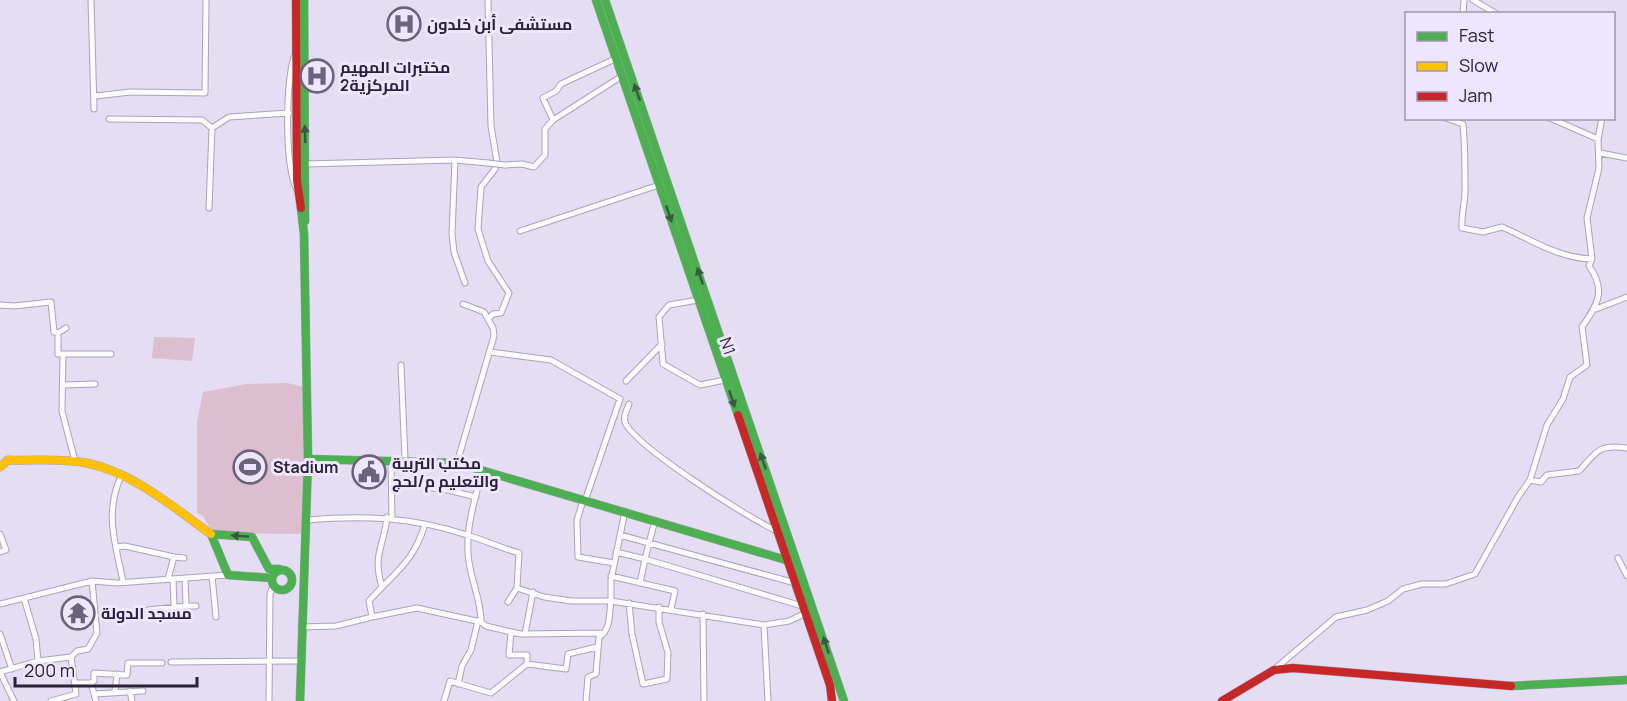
<svg xmlns="http://www.w3.org/2000/svg" width="1627" height="701" viewBox="0 0 1627 701" font-family="Manrope,Cairo,sans-serif">
	<rect width="100%" height="100%" fill="#e5ddf3"/>
	<path fill="#ddbecf" d="M154,337L195,338L192,361L152,358Z
		M287,383L305,387L303,534L213,533L203,516L197,513V422L203,392L247,384Z"/>
	<g fill="none" stroke-linecap="round" stroke-linejoin="round">
		<defs>
			<path id="street" d="M91,0L94,109
				M488,0L491,126L497,162L495,169L481,187L478,229L488,261L509,293L501,313L493,314L489,318
				M1473,0L1497,14
				M1463,14L1464,0
				M294,57C286,86 284,163 297,190
				M96,96L130,92L205,93L206,0
				M1446,118L1463,124C1465,145 1465,164 1465,185C1466,200 1461,213 1462,228L1483,232L1502,227C1532,240 1558,258 1592,259
				M1550,118L1598,139
				M109,119L202,120L212,128
				M553,120L543,98L556,91L561,84L617,58
				M1600,153L1627,158
				M455,160L452,234L454,252L465,283
				M306,164L455,160L488,163
				M505,165L522,164L534,167L545,155V129L553,120L622,76
				M209,208L212,128L229,117L289,113
				M520,231L659,185
				M698,300L669,305L659,317L663,364L700,385L725,380
				M0,305L14,306L51,302L54,332L58,333
				M1596,309L1627,297
				M490,352L551,360L620,399L585,501
				M63,354H58V333L66,328
				M401,365L405,459
				M626,381L662,344
				M64,385L95,384
				M629,404C627,410 623,416 625,422C633,445 750,519 775,530
				M391,460L392,518
				M75,461L62,411L63,354H111
				M457,463L494,336L493,328L484,312L463,304
				M482,470C475,501 464,531 469,562C472,583 481,600 481,622L486,626L511,632
				M122,474C104,511 115,543 123,581
				M1530,480L1541,482L1547,475L1579,471C1597,451 1599,444 1627,448
				M392,483L448,490L476,497
				M583,501L577,520L578,557L614,563
				M625,511L611,580V601L764,625L789,621L804,614
				M307,520C362,515 413,517 467,535C484,540 501,548 519,553L517,588L544,597L571,601H611C609,614 611,630 599,637L596,674L588,677L586,701
				M655,520L645,559L802,606
				M0,534L6,550L0,552
				M620,535L795,583
				M116,547L125,546L174,557
				M616,552L645,559L640,583
				M1618,558L1627,576
				M212,576L216,617
				M611,576L675,591L671,609
				M168,579L174,557L184,558
				M173,579L174,607
				M382,587C372,554 384,547 387,517
				M24,598L36,639L38,661
				M508,602L517,588
				M629,603L632,634L643,684L667,679L668,653L659,622V607
				M0,604L92,581L117,583L228,575
				M186,606H196
				M148,610L186,606L185,578
				M703,614L704,701
				M372,617L417,608L481,622
				M764,625L768,701
				M301,627L336,626L372,617L369,601C395,572 414,562 425,524
				M0,634L12,669
				M525,634L533,592
				M171,662L301,661
				M527,664L566,669L568,654L597,647
				M1276,668L1336,617L1367,610L1388,601L1403,589L1422,584H1446L1475,574L1518,497L1530,480L1547,425L1563,399L1570,377L1587,365L1582,327C1597,305 1607,291 1589,266L1592,259L1587,218L1599,168L1598,139L1602,118
				M0,672L38,661L71,657L77,651L88,649L97,633L92,581
				M0,672L14,701
				M76,683H91L96,701
				M91,683L94,681V673L127,675L128,663H162
				M458,684L462,666L471,650L478,621
				M130,691L132,701
				M115,692L117,674
				M95,694L143,691
				M51,701L76,694L71,657
				M269,701L270,594L273,586
				M444,701L450,681L491,693L527,664V655H509L511,632L521,634L603,633"/>
			<path id="fast" d="M304,0L305,221
				M596,0L738,415
				M605,0L844,701
				M308,459L457,463L786,560
				M272 580a10 10 0 1 1 20 0a10 10 0 1 1-20 0Z
				M271,578L228,575L211,534L252,537L269,569H279
				M1511,686L1627,680
				M300,701L308,459L304,234L301,208"/>
			<path id="slow" d="M0,467L8,460C34,461 61,458 87,463C134,473 173,507 211,534"/>
			<path id="jam" d="M296,0L297,180L301,208
				M738,415L830,685L832,701
				M1222,701L1274,670L1293,668L1511,686"/>
		</defs>
		<use href="#street" stroke="#aba3b8" stroke-width="7"/>
		<use href="#fast" stroke="#aba3b8" stroke-width="9"/>
		<use href="#slow" stroke="#aba3b8" stroke-width="9"/>
		<use href="#jam" stroke="#aba3b8" stroke-width="9"/>
		<use href="#street" stroke="#fbfafd" stroke-width="5"/>
		<use href="#fast" stroke="#4caf50" stroke-width="8"/>
		<use href="#slow" stroke="#ffc107" stroke-width="8"/>
		<use href="#jam" stroke="#c62828" stroke-width="8"/>
		<defs>
			<path id="street-bridge" d="M488,163L505,165"/>
		</defs>
		<use href="#street-bridge" stroke="#aba3b8" stroke-width="7" stroke-linecap="butt"/>
		<use href="#street-bridge" stroke="#fbfafd" stroke-width="5"/>
	</g>
	<defs><path id="oneway-solid" d="M-6-.8H1V-3.2L6.5 0L1 3.2V.8H-6Z" transform="scale(1.5)"/></defs>
	<g fill="#385a42">
		<use href="#oneway-solid" transform="translate(637 92) rotate(-109)"/>
		<use href="#oneway-solid" transform="translate(305 134) rotate(-92)"/>
		<use href="#oneway-solid" transform="translate(669 214) rotate(71)"/>
		<use href="#oneway-solid" transform="translate(700 276) rotate(-109)"/>
		<use href="#oneway-solid" transform="translate(732 399) rotate(72)"/>
		<use href="#oneway-solid" transform="translate(763 461) rotate(-109)"/>
		<use href="#oneway-solid" transform="translate(240 536) rotate(-176)"/>
		<use href="#oneway-solid" transform="translate(826 645) rotate(-108)"/>
	</g>
	<defs>
		<symbol id="hospital-ring" viewBox="-11 -11 22 22"><circle r="9.5" fill="#eee5ff" stroke="#6c637a" stroke-width="1.5"/><path d="M-5-5h3v3.5h4V-5h3V5h-3V1.5h-4V5h-3Z" fill="#6c637a"/></symbol>
		<symbol id="stadium-ring" viewBox="-11 -11 22 22"><circle r="9.5" fill="#eee5ff" stroke="#6c637a" stroke-width="1.5"/><path d="M0-5a6.5 5 0 1 0 0 10a6.5 5 0 1 0 0-10ZM-3.5-1.8h7v3.6h-7Z" fill="#6c637a"/></symbol>
		<symbol id="civic-ring" viewBox="-11 -11 22 22"><circle r="9.5" fill="#eee5ff" stroke="#6c637a" stroke-width="1.5"/><path d="M-.6-6.5H3V-4.5H.6V-3L4-1V1h2V6H-6V1h2V-1L-.6-3ZM-1.2 2.5V6h2.4V2.5Z" fill="#6c637a"/></symbol>
		<symbol id="temple-ring" viewBox="-11 -11 22 22"><circle r="9.5" fill="#eee5ff" stroke="#6c637a" stroke-width="1.5"/><path d="M0-6L5-2H3V0L6.5 2.5H4V6H1.5V3h-3V6H-4V2.5H-6.5L-3 0V-2H-5Z" fill="#6c637a"/></symbol>
	</defs>
	<g fill-rule="evenodd">
		<use href="#hospital-ring" x="385" y="5" width="38" height="38"/>
		<use href="#hospital-ring" x="298" y="57" width="38" height="38"/>
		<use href="#stadium-ring" x="231" y="448" width="38" height="38"/>
		<use href="#civic-ring" x="350" y="453" width="38" height="38"/>
		<use href="#temple-ring" x="59" y="594" width="38" height="38"/>
	</g>
	<g text-anchor="middle" stroke-width="6" stroke-linejoin="round" paint-order="stroke">
		<g font-size="16" font-weight="bold" fill="#2b2139" stroke="#eee5ff" text-anchor="start">
			<text x="427" y="30">مستشفى أبن خلدون</text>
			<text x="340" y="73">مختبرات المهيم<tspan x="340" dy="18">المركزية2</tspan></text>
			<text x="392" y="469">مكتب التربية<tspan x="392" dy="18">والتعليم م/لحج</tspan></text>
			<text x="273" y="473">Stadium</text>
			<text x="101" y="619">مسجد الدولة</text>
		</g>
		<g font-size="16" fill="#2b2139" stroke="#eee5ff">
			<text transform="translate(728 346) rotate(71)" y="6">N1</text>
		</g>
	</g>
	<rect x="1405" y="12" width="210" height="108" fill="#eee5ff" stroke="#a097b0" stroke-width="1.5"/>
	<rect x="1417" y="32" width="30" height="9" fill="#4caf50" stroke="#a097b0" stroke-width="1.5"/>
	<text x="1459" y="42" font-size="18" fill="#2b2139">Fast</text>
	<rect x="1417" y="62" width="30" height="9" fill="#ffc107" stroke="#a097b0" stroke-width="1.5"/>
	<text x="1459" y="72" font-size="18" fill="#2b2139">Slow</text>
	<rect x="1417" y="92" width="30" height="9" fill="#c62828" stroke="#a097b0" stroke-width="1.5"/>
	<text x="1459" y="102" font-size="18" fill="#2b2139">Jam</text>
	<path d="M15 677v9h182v-9" fill="none" stroke="#2b2139" stroke-width="3"/>
	<text x="24" y="677" font-size="18" fill="#2b2139" stroke="#eee5ff" stroke-width="4.5" paint-order="stroke">200 m</text>
</svg>
